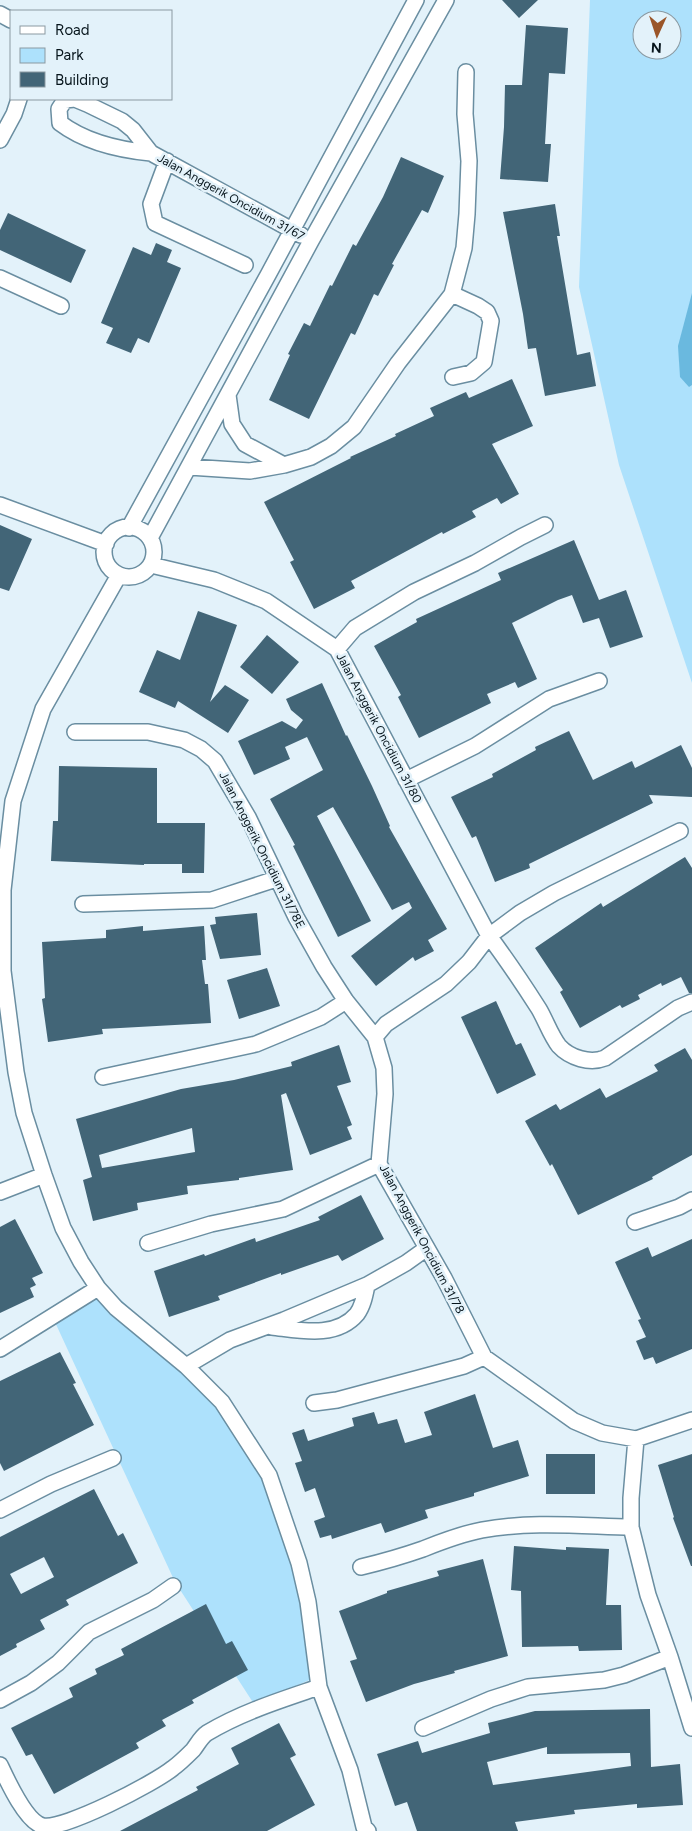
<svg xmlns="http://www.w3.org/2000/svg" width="692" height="1831" viewBox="0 0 692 1831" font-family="Figtree,sans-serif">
	<rect width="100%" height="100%" fill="#e3f2fa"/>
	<path fill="#ade1fc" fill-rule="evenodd" d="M590,0H692V683L619,465L579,287ZM642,20H672V50H642Z
		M110,1290L176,1350L269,1476L321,1675L254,1704L175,1582L54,1320Z"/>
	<path fill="#6ab9df" d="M692,293V385L689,387L680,377L678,346Z"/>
	<path fill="#426577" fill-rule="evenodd" d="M502,0H538L519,18Z
		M526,25L568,28L565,74L549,73L545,144H551L548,182L500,179L504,127L505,85H522Z
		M401,157L444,176L428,213L422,210L392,264L394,265L378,296L374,294L355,335L351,333L309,419L269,400L290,355L288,354L304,323L310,326L330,285L332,286L353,244L356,246L383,197Z
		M555,204L560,236H557L577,355L590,352L596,386L545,396L536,348L528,349L523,314L503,212Z
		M8,213L86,250L71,283L0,250V230Z
		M156,243L172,250L167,262L181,268L149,343L138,338L131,353L106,343L113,328L101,323L133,247L151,255Z
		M512,379L533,426L492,444L519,494L501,504L497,498L472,511L476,517L443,534L442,532L351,581L355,588L314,609L290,562L294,560L264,502L351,458L350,457L396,436L395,434L434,416L430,408L466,392L469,398Z
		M0,525L32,539L9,591L0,588Z
		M574,540L599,600L626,590L643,637L610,648L599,618L583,623L572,595L558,600L512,623L537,679L518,688L515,682L487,694L491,703L419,738L398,697L401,695L374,646L417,622L416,619L501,580L498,573Z
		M198,611L237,625L210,702L225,685L249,700L228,733L178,701L175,708L139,692L157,650L180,660Z
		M267,635L299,662L272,694L240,667Z
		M322,683L346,736L347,735L372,786L390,826L389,827L447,929L428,940L434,951L415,961L413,957L376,986L351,956L412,908L409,902L392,910L333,807L317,816L371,921L338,937L293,846L295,845L270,799L323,770L307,737L285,747L290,759L254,775L238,741L282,721L296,729L303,720L291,710L286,699Z
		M569,731L593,780L632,761L635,768L681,745L692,768V797L649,795L653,803L529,864L530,868L495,882L476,836L472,838L451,797L493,777L492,774L536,750L535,747Z
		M59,766L157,768V823H205L204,873H182V864H144V865L51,861L53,821H58Z
		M685,857L692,868V993H689L681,977L662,986L661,983L638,995L640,999L622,1008L620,1005L580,1028L560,992L563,990L535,948L601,903L603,907Z
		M257,913L261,955L220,959L210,925L216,924L215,917Z
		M143,926V931L204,926L206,960H202L205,984H208L211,1023L102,1029L103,1034L48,1042L42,999L45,998L42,942L106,938V930Z
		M267,968L280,1006L239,1019L227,980Z
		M496,1001L516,1045L521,1043L536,1075L497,1094L461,1017Z
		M339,1045L351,1082L337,1086L352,1125L347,1127L352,1139L310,1155L286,1093L281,1095L293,1170L239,1178V1180L187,1186L188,1194L137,1203L138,1210L93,1221L83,1180L92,1177L76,1119L181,1089L234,1080L292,1066L291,1062ZM192,1128L195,1152L102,1168L99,1155Z
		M685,1048L692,1060V1155L652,1177L653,1179L578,1215L552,1164L550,1166L525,1121L556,1104L560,1110L600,1088L606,1098L658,1071L654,1065Z
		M361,1195L384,1239L342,1261L338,1255L281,1275V1273L218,1296L220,1300L169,1317L154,1271L204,1254L205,1256L255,1238L256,1242L320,1220L318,1217Z
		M15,1219L43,1273L32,1278L36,1285L30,1288L34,1297L0,1313V1227Z
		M692,1239V1349L656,1364L653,1357L644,1360L636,1341L646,1337L638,1320L641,1319L615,1262L648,1247L652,1257Z
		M60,1352L76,1383L73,1384L94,1425L4,1471L0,1463V1381Z
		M475,1394L493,1448L518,1440L529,1476L474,1493V1496L425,1510L428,1518L385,1533L381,1523L332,1539L331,1535L320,1538L314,1521L325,1517L315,1488L305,1492L295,1463L302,1461L292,1433L304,1429L308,1441L354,1426L352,1418L374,1412L378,1424L397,1419L405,1443L432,1435L424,1412Z
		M546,1454H595V1494H546Z
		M692,1454V1566H691L673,1518L674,1517L658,1465Z
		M94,1489L118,1536L123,1533L138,1563L66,1600L69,1605L40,1620L45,1629L16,1644L17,1647L0,1656V1537ZM44,1557L54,1577L21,1594L10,1574Z
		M514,1546L566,1550V1547L609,1549L606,1605H621L622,1650L579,1651L578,1646L522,1647L521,1591L511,1590Z
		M483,1559L508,1656L454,1671L455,1673L414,1684L366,1702L350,1661L357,1659L339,1611L387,1593V1591L439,1576L437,1571Z
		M206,1604L226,1644L232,1641L248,1670L192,1700L194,1703L162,1720L166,1726L136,1743L139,1748L54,1794L32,1754L26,1756L11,1728L73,1697L69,1688L97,1674L95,1669L124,1655L121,1649Z
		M650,1709L651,1767L680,1764L683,1805L637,1808V1804L574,1810L575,1814L515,1822L518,1831H417L407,1802L395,1806L377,1754L418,1741L422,1753L490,1733L488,1723L535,1711ZM547,1747V1754L630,1753L631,1766L493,1785L487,1762Z
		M279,1723L296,1755L290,1758L315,1805L267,1831H120L198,1790L196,1787L239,1764L231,1748Z"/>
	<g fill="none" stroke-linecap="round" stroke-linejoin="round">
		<defs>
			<path id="minor" d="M0,14L11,20
				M0,140L14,114L19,99
				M151,153C120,150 85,142 60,123L59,109L65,100L75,99L87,104L122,121L133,130L151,153L301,235
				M167,161L151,204L155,223L245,265
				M0,278L61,306
				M452,294L478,306L487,312L491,321L484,362L471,373L453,377
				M228,395L232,424L245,444L284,465
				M189,467L250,471L284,465L311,457L331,446L354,427L398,363L452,294L464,248L467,214L469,161L465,114L466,72
				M0,505L106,544
				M104 552a25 25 0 1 1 50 0a25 25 0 1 1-50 0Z
				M129,528L268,275L416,0
				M150,538L311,241L446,0
				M151,565L214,580L266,601L337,649L489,936C507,960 523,984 539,1009C546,1021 551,1036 559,1046C570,1058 590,1064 605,1058L678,1008L692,1002
				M119,575L43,709L13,801L3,890V971L16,1072L24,1113L44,1175L63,1228L81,1262L98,1288L116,1308L186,1366L222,1402L269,1475L299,1563L308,1602L319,1687L350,1770L364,1827L368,1831
				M337,649L355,628L414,592L475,563L521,537L545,525
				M75,732H148L184,740L201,749L215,761L248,817L296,917L324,967L346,1001L375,1037
				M406,780L475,746L549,699L599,681
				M680,831L554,893L520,913L489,936L469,962L446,984L386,1024L375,1037L384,1068L385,1094L379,1164L444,1278L484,1357L574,1421L602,1433L636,1439L692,1420
				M83,904L212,900L276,879
				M103,1077L256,1044L321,1017L346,1001
				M0,1192L44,1175
				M635,1222L679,1207L692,1200
				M148,1243L211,1224L283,1209L379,1164
				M272,1327C299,1330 336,1339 357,1314C363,1306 365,1295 367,1285
				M0,1349L98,1288
				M186,1366L230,1340L284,1320L367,1285L406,1263L427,1248
				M314,1403L337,1400L464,1366L484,1357
				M636,1439L631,1498V1527L648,1595L670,1657L692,1728
				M0,1510L51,1484L113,1458
				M361,1567C382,1562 403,1556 423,1549C443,1541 461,1534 482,1530C531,1521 581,1526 631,1527
				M0,1700L31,1683L58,1663L89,1632L153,1600L173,1586
				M423,1728L491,1699L528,1687L604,1680L624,1675L670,1657
				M0,1765C7,1780 26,1822 43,1826C64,1830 155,1783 173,1768C180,1763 187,1756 193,1750C197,1745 201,1737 207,1733C242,1712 281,1700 319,1687"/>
		</defs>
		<use href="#minor" stroke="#6a8ea1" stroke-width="18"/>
		<use href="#minor" stroke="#fff" stroke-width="15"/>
	</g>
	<g text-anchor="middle" stroke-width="5" stroke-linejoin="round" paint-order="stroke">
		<g font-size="12" fill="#06141b" stroke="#e3f2fa">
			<text transform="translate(231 197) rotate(29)" y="4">Jalan Anggerik Oncidium 31/67</text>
			<text transform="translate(379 728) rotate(62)" y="4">Jalan Anggerik Oncidium 31/80</text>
			<text transform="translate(262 850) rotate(63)" y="4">Jalan Anggerik Oncidium 31/78E</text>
			<text transform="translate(422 1239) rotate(62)" y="4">Jalan Anggerik Oncidium 31/78</text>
		</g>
	</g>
	<rect x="10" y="10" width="162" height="90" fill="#e3f2fa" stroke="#8b99a1"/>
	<rect x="20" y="26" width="25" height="8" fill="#ffffff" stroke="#8b99a1"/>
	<text x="55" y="35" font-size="15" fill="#06141b">Road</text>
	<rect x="20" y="48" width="25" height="15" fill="#ade1fc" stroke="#8b99a1"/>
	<text x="55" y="60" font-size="15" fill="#06141b">Park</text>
	<rect x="20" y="72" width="25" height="15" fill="#426577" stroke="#8b99a1"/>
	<text x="55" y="85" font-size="15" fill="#06141b">Building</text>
	<g transform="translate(657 35) rotate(183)"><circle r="24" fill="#e3f2fa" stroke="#8b99a1"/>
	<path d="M0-4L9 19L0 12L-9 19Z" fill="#9a5529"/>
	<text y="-8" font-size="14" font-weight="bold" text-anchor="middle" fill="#06141b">N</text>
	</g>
</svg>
